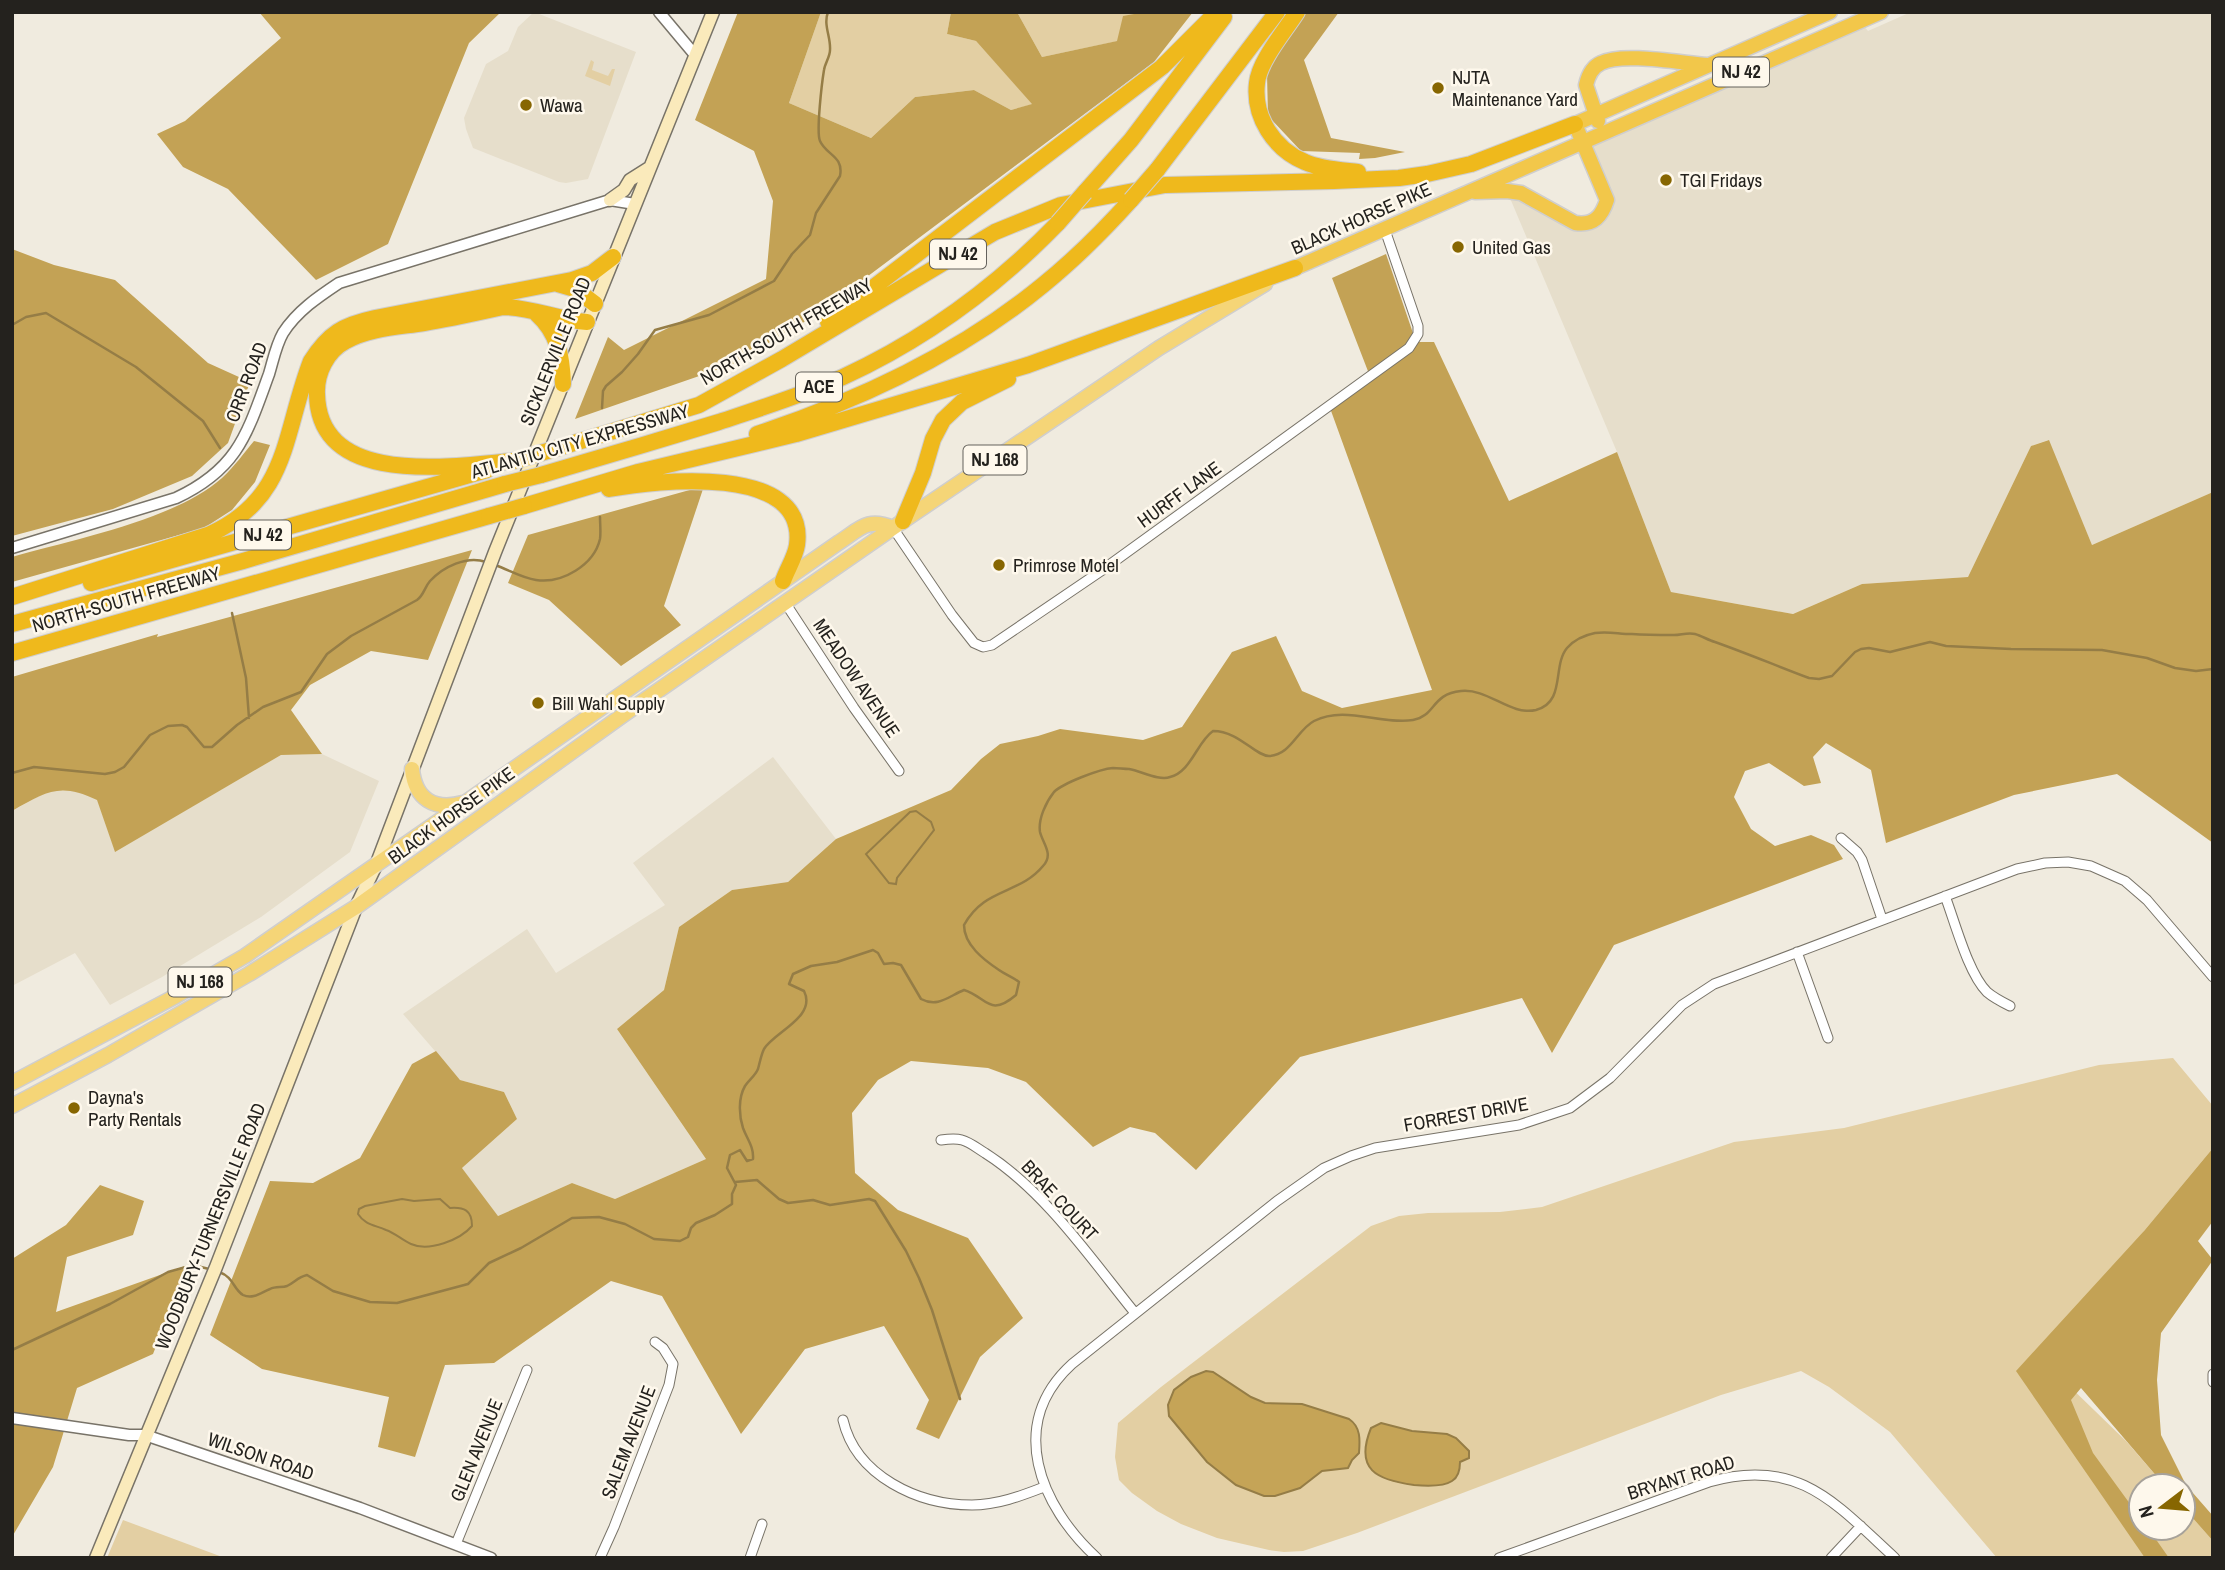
<svg xmlns="http://www.w3.org/2000/svg" width="2225" height="1570" viewBox="0 0 2225 1570" font-family="'Archivo Narrow',sans-serif">
	<rect width="100%" height="100%" fill="#f0ebdf"/>
	<path fill="#e6decb" d="M534,12L636,52L588,179L566,183L559,182L473,148L466,129L464,118L486,64L508,51L518,27Z
		M1911,12H2213V492L2092,545L2048,440L2031,446L1968,577L1862,584L1793,614L1671,592L1617,452L1507,191L1583,224L1607,200L1581,141L1860,21L1868,31Z
		M322,754L379,781L350,852L261,917L162,977L110,1005L75,953L12,986V811L50,790L79,791L97,799L115,851L281,755Z
		M773,757L836,839L788,882L732,890L679,927L664,990L617,1029L706,1159L615,1199L572,1183L498,1216L462,1168L517,1119L504,1092L460,1080L403,1014L527,929L556,973L665,905L633,863Z"/>
	<path fill="#e3cfa3" d="M821,12H951L947,34L976,41L1033,104L1011,110L974,90L915,97L871,138L789,103Z
		M1017,12H1145L1118,41L1042,57Z
		M591,60L594,62L592,70L608,76L612,69H615L610,86L585,76Z
		M2173,1058L2213,1106V1148L2144,1231L2062,1379L2126,1441L2165,1486H2141V1528H2183V1507L2213,1541V1558H1997L1890,1432L1829,1387L1801,1371L1721,1395L1357,1533L1303,1551L1284,1552L1269,1550L1217,1538L1181,1524L1157,1511L1132,1493L1119,1480L1115,1457L1118,1423L1161,1387L1371,1226L1399,1216L1428,1213L1500,1212L1542,1207L1734,1142L1844,1128L2099,1065Z
		M123,1520L225,1558H107Z"/>
	<path fill="#c3a255" d="M259,12H501L469,43L388,244L316,280L228,189L183,167L157,134L185,121L281,38Z
		M738,12H821L789,103L871,138L915,97L974,90L1011,110L1032,104L976,41L947,34L951,12H1017L1042,57L1117,41L1123,16L1145,12H1193L1154,62L816,315L731,365L575,419L608,337L624,350L766,279L773,201L754,151L695,120Z
		M1303,12H1339L1304,60L1331,138L1405,152L1375,158L1359,159L1360,153L1301,151L1268,116L1267,74L1258,71Z
		M12,249L54,265L115,280L208,363L250,382L228,443L192,476L113,509L12,536Z
		M1386,254L1416,342H1434L1509,501L1617,452L1671,592L1793,614L1862,584L1968,577L2031,446L2049,440L2092,545L2213,492V843L2117,774L2014,795L1886,843L1871,770L1826,743L1813,757L1821,783L1804,786L1769,763L1745,771L1734,797L1751,829L1775,846L1811,835L1834,845L1843,859L1614,945L1552,1053L1522,998L1300,1057L1196,1170L1155,1133L1130,1127L1093,1147L1026,1082L988,1068L911,1061L878,1080L852,1113L855,1173L898,1210L968,1238L1023,1318L980,1357L939,1439L916,1429L929,1400L884,1326L805,1349L741,1434L662,1296L611,1281L494,1363L445,1365L415,1457L378,1447L389,1397L262,1369L210,1335L270,1181L313,1183L360,1158L412,1064L436,1051L460,1080L504,1092L517,1119L462,1168L498,1216L572,1183L615,1199L706,1159L617,1029L664,990L679,927L732,890L788,882L836,839L951,790L981,759L1000,744L1038,736L1060,729L1143,740L1182,727L1232,652L1276,636L1302,691L1342,708L1432,690L1330,408L1371,379L1332,278Z
		M254,441L270,445L255,482L232,510L204,528L12,582V557C74,539 175,520 222,478C234,467 244,453 254,441Z
		M704,486L664,606L681,625L621,666L549,600L508,583L528,535Z
		M472,550L428,660L371,651L310,685L291,710L322,754L281,755L115,852L97,800C59,782 46,792 12,811V677L158,634L157,637Z
		M2213,1148V1221L2198,1241L2213,1260L2161,1333L2157,1380L2161,1435L2186,1485L2213,1516V1541L2183,1507V1486H2165L2081,1388L2071,1400L2093,1453L2141,1519V1528H2148L2169,1558H2145L2016,1371L2144,1231Z
		M100,1185L144,1201L133,1235L67,1257L56,1312L188,1265L153,1354L77,1388L53,1467L12,1537V1259L66,1225Z"/>
	<path fill="#c5a457" stroke="#957d46" stroke-width="2" d="M916,811L931,822L934,830L897,878L896,884L889,883L866,854L910,812Z
		M402,1199L414,1201L440,1199L450,1208C464,1207 472,1210 472,1226C460,1240 429,1252 411,1244C402,1240 395,1233 386,1230C375,1225 365,1225 358,1214L359,1209L365,1206Z
		M1206,1371L1213,1372L1251,1397L1265,1403L1302,1404L1349,1419C1361,1427 1360,1440 1359,1453L1352,1460L1348,1468L1322,1471L1300,1488L1275,1496H1264L1236,1485L1207,1462L1169,1416L1168,1405L1174,1390L1191,1377Z
		M1381,1423L1412,1431L1447,1434L1456,1438L1469,1451V1458L1460,1462C1460,1469 1459,1477 1452,1481C1443,1487 1425,1486 1414,1485C1377,1480 1354,1470 1371,1428Z"/>
	<g fill="none" stroke-linecap="round" stroke-linejoin="round">
		<path stroke="#957d46" stroke-width="2.5" d="M12,325L26,317L46,313L136,367L203,421L220,448
			M602,408L603,391L606,386L622,372L638,354L655,330L709,315L774,281L792,254L810,235L816,213L840,176C844,156 826,155 820,141C816,132 822,82 824,70C825,63 830,57 830,50C831,37 823,25 828,12
			M495,565C509,570 522,578 536,580C562,584 594,565 600,539C601,532 600,524 600,517
			M232,613L246,678L249,718
			M12,773L34,767L105,774L115,772L124,767L150,735L168,726L182,725L187,727L204,747H212L237,725L263,707L301,692L327,654L351,636L417,600C424,595 424,588 430,581C443,567 467,555 486,562
			M735,1182L757,1180L779,1199L788,1203L813,1200L830,1205L869,1199L875,1201L906,1251L919,1278L932,1310L960,1399
			M219,1272C234,1277 233,1289 243,1295C253,1300 262,1292 270,1289C276,1286 282,1288 287,1286C295,1282 298,1277 307,1275L333,1291L370,1302L397,1303L468,1284L489,1263L521,1248L572,1218L599,1217L625,1224L654,1239L680,1241L688,1237L691,1228L696,1223L715,1215L732,1204V1194L736,1185L727,1168L730,1155L740,1150L747,1161L753,1159C754,1147 747,1139 743,1128C739,1116 738,1098 745,1086C749,1080 755,1076 758,1069C760,1062 761,1055 764,1049C774,1032 817,1017 804,991L789,984L793,974L811,966L837,962L873,950L878,953L884,964L893,963L901,965L921,999C938,1008 949,996 964,990C987,997 989,1018 1016,995L1019,982C1013,977 1006,975 999,970C984,960 964,945 964,925C985,887 1019,895 1043,866C1054,854 1043,844 1040,832C1038,819 1046,802 1054,792C1063,783 1100,769 1113,768C1118,768 1124,769 1129,769C1141,771 1159,781 1170,777C1191,772 1197,742 1213,731C1239,731 1255,756 1269,756C1291,755 1297,730 1314,721C1345,705 1380,725 1413,720C1436,716 1431,694 1461,691C1488,688 1510,716 1536,710C1566,702 1552,666 1567,648C1574,640 1585,635 1595,633C1608,631 1619,634 1632,634C1646,635 1660,635 1674,635C1681,635 1688,632 1695,634C1702,636 1708,640 1715,642C1746,653 1777,666 1809,678L1819,679L1832,676L1855,652L1861,649L1869,648L1890,652L1930,642L1946,646L2011,649L2102,650L2147,658L2175,668L2196,671L2213,669
			M12,1350L110,1304L168,1272L193,1265L209,1269"/>
		<defs>
			<path id="minor" d="M893,528L952,615L974,643L983,647L992,645L1101,571L1409,348L1418,334V326L1385,230
				M786,604L854,708L899,771
				M1841,838L1857,852L1862,860L1882,919
				M1945,896C1955,922 1968,973 1987,992C1994,998 2002,1002 2010,1006
				M1797,952L1828,1038
				M941,1140C948,1139 955,1138 962,1140C970,1142 978,1149 985,1153C1045,1191 1091,1259 1135,1313
				M2213,1374V1382
				M843,1420C856,1476 918,1505 972,1505C997,1505 1021,1496 1044,1487
				M456,1544L527,1370
				M600,1558L614,1527L669,1385L673,1364L663,1348L655,1342
				M750,1558L762,1524
				M1097,1558C1040,1506 1006,1424 1072,1364L1277,1201L1324,1168L1351,1156L1375,1148L1519,1125L1570,1108L1610,1078L1682,1005L1714,984L2017,869L2045,863L2068,862L2091,866L2125,881L2147,900L2213,977
				M1499,1558L1709,1482C1798,1456 1836,1504 1895,1558
				M1831,1558L1861,1526"/>
			<path id="tertiary" d="M659,12L695,55
				M12,548L176,498C238,469 247,434 269,374C273,361 276,345 283,333C297,311 318,297 339,283L610,200L635,204
				M12,1418L129,1435H145L360,1508L491,1558"/>
			<path id="secondary" d="M610,200L624,190L630,180L649,168
				M96,1558L216,1267L356,907L377,863L495,552L713,12"/>
			<path id="primary" d="M412,769C415,799 434,811 463,803
				M12,1083L176,996L245,956L838,543C860,529 867,517 893,528
				M12,1106L108,1055L249,974L356,907L623,715L903,521L1159,348L1265,284"/>
			<path id="trunk" d="M1598,121L1586,85C1588,76 1592,67 1601,63C1622,52 1681,63 1707,65
				M1475,192L1507,191L1521,193L1575,223C1594,226 1602,216 1607,200L1575,124L1830,12
				M1295,268L1881,12"/>
			<path id="motorway" d="M1297,12C1285,31 1259,61 1257,83C1253,117 1274,149 1305,162C1320,169 1341,170 1358,172
				M1157,170L1277,12
				M1085,192L1131,140L1224,17
				M558,284L575,289L595,304
				M537,314C558,333 562,356 563,384
				M828,322L1162,67L1217,12
				M757,434C860,400 959,354 1043,285C1075,259 1104,230 1131,200
				M551,450L699,405L782,359L995,232L1061,205L1165,185L1334,181L1399,178L1427,174L1471,164L1575,124
				M513,461C452,466 319,488 317,394C316,373 327,351 346,341C369,328 399,327 424,323C450,319 476,313 503,307C531,307 559,320 587,322
				M541,475C600,458 660,440 719,422C761,408 803,395 843,377C923,340 997,286 1058,223
				M609,489C656,480 808,463 797,545C795,558 787,569 783,581
				M524,506L638,472L796,434L1028,365L1295,268
				M903,521L923,473L933,439L943,420L962,402L1008,379
				M91,583L487,470
				M12,597L208,535C290,499 283,433 311,361C329,333 343,325 375,318L572,280L592,273L613,257
				M12,624L243,561L505,484
				M12,653L489,516"/>
		</defs>
		<use href="#minor" stroke="#787368" stroke-width="11"/>
		<use href="#tertiary" stroke="#787368" stroke-width="13"/>
		<use href="#secondary" stroke="#787368" stroke-width="15"/>
		<use href="#primary" stroke="#cfcece" stroke-width="17"/>
		<use href="#trunk" stroke="#cfcece" stroke-width="17"/>
		<use href="#motorway" stroke="#cfcece" stroke-width="18"/>
		<use href="#minor" stroke="#fff" stroke-width="9"/>
		<use href="#tertiary" stroke="#fff" stroke-width="10"/>
		<use href="#secondary" stroke="#faeabb" stroke-width="12"/>
		<use href="#primary" stroke="#f5d577" stroke-width="14"/>
		<use href="#trunk" stroke="#f2c74a" stroke-width="14"/>
		<use href="#motorway" stroke="#efb91c" stroke-width="16"/>
		<defs>
			<path id="motorway-bridge" d="M1131,200L1157,170
				M1058,223L1085,192
				M513,461L551,450
				M505,484L541,475
				M489,516L524,506"/>
		</defs>
		<use href="#motorway-bridge" stroke="#cfcece" stroke-width="18" stroke-linecap="butt"/>
		<use href="#motorway-bridge" stroke="#efb91c" stroke-width="16"/>
	</g>
	<g fill="#876601" stroke="#fef8ec" stroke-width="2.5">
		<circle cx="1438" cy="88" r="7"/>
		<circle cx="526" cy="105" r="7"/>
		<circle cx="1666" cy="180" r="7"/>
		<circle cx="1458" cy="247" r="7"/>
		<circle cx="999" cy="565" r="7"/>
		<circle cx="538" cy="703" r="7"/>
		<circle cx="74" cy="1108" r="7"/>
	</g>
	<g text-anchor="middle" stroke-width="5" stroke-linejoin="round" paint-order="stroke">
		<g fill="#fef8ec" stroke="#65625c" stroke-width="2">
			<rect x="1713" y="57.5" width="56" height="29" rx="5"/>
			<rect x="930" y="239.5" width="56" height="29" rx="5"/>
			<rect x="796" y="372.5" width="46" height="29" rx="5"/>
			<rect x="963.5" y="445.5" width="63" height="29" rx="5"/>
			<rect x="235" y="520.5" width="56" height="29" rx="5"/>
			<rect x="168.5" y="967.5" width="63" height="29" rx="5"/>
		</g>
		<g font-size="18" font-weight="bold" fill="#24221e">
			<text x="1741" y="78">NJ 42</text>
			<text x="958" y="260">NJ 42</text>
			<text x="819" y="393">ACE</text>
			<text x="995" y="466">NJ 168</text>
			<text x="263" y="541">NJ 42</text>
			<text x="200" y="988">NJ 168</text>
		</g>
		<g font-size="19" fill="#24221e" stroke="#fef8ec" text-anchor="start">
			<text x="1452" y="84">NJTA<tspan x="1452" dy="22">Maintenance Yard</tspan></text>
			<text x="540" y="112">Wawa</text>
			<text x="1680" y="187">TGI Fridays</text>
			<text x="1472" y="254">United Gas</text>
			<text x="1013" y="572">Primrose Motel</text>
			<text x="552" y="710">Bill Wahl Supply</text>
			<text x="88" y="1104">Dayna's<tspan x="88" dy="22">Party Rentals</tspan></text>
		</g>
		<g font-size="19" fill="#24221e" stroke="#fef8ec">
			<text transform="translate(1361 218) rotate(-24)" y="7">BLACK HORSE PIKE</text>
			<text transform="translate(786 331) rotate(-30)" y="7">NORTH-SOUTH FREEWAY</text>
			<text transform="translate(555 351) rotate(-68)" y="7">SICKLERVILLE ROAD</text>
			<text transform="translate(246 382) rotate(-69)" y="7">ORR ROAD</text>
			<text transform="translate(580 441) rotate(-16)" y="7">ATLANTIC CITY EXPRESSWAY</text>
			<text transform="translate(1179 494) rotate(-36)" y="7">HURFF LANE</text>
			<text transform="translate(126 599) rotate(-16)" y="7">NORTH-SOUTH FREEWAY</text>
			<text transform="translate(857 678) rotate(56)" y="7">MEADOW AVENUE</text>
			<text transform="translate(451 815) rotate(-36)" y="7">BLACK HORSE PIKE</text>
			<text transform="translate(1466 1114) rotate(-10)" y="7">FORREST DRIVE</text>
			<text transform="translate(1060 1200) rotate(47)" y="7">BRAE COURT</text>
			<text transform="translate(210 1226) rotate(-68)" y="7">WOODBURY-TURNERSVILLE ROAD</text>
			<text transform="translate(628 1442) rotate(-69)" y="7">SALEM AVENUE</text>
			<text transform="translate(476 1450) rotate(-68)" y="7">GLEN AVENUE</text>
			<text transform="translate(261 1456) rotate(19)" y="7">WILSON ROAD</text>
			<text transform="translate(1681 1477) rotate(-17)" y="7">BRYANT ROAD</text>
		</g>
	</g>
	<rect width="2225" height="1570" fill="none" stroke="#24221e" stroke-width="28"/>
	<g transform="translate(2162 1507) rotate(254)"><circle r="33" fill="#fef8ec" stroke="#a7a29a" stroke-width="2"/>
	<path d="M0-5L12 26L0 18L-12 26Z" fill="#876601"/>
	<text y="-10" font-size="19" font-weight="bold" text-anchor="middle" fill="#24221e">N</text>
	</g>
</svg>
